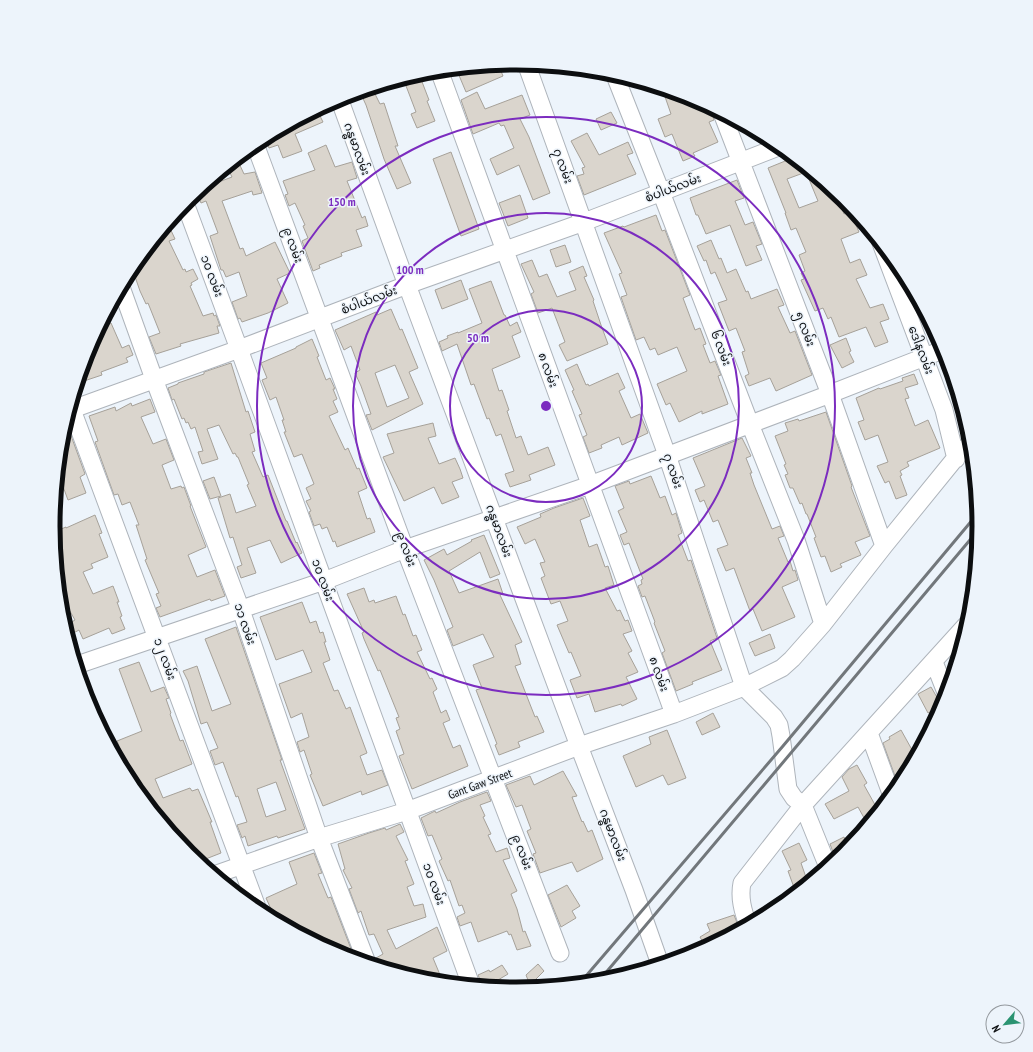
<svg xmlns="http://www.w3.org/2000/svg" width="1033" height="1052" viewBox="0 0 1033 1052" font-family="'PT Sans Narrow','Noto Sans Myanmar',sans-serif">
	<rect width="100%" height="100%" fill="#edf4fb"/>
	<path fill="#dad5cd" stroke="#a6a199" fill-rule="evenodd" d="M498,64L503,76L466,92L458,73L470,67Z
		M419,74L429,100L427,101L435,121L417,128L411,114L416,112L403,78Z
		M372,88L380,104L384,103L398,146H395L411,183L397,189L384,159L366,105L360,92Z
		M662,88L694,98L713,108L712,112L714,120L709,122L718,142L693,153L695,156L683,161L672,134L665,137L658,119L671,114Z
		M477,92L485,109L522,95L530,115L520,119L529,137L550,193L533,200L519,165L497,175L490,159L514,148L504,125L501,126L499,123L473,134L461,100Z
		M317,110L323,122L295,134L302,151L283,158L278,145L269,148L265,137Z
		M611,112L617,123L601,130L596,119Z
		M587,133L599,155L628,142L633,153L627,155L636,174L584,195L577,176L584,174L582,168L585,167L571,141Z
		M326,145L335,167L352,162L357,178L347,181L362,218L365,216L368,226L356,230L362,246L341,253L342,256L319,265L320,268L313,271L302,241L308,238L303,226L305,225L295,203L289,206L285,195L288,194L283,181L315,170L308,153Z
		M451,152L479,229L461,236L433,159Z
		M795,157L836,192L844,214L850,211L859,232L841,239L850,263L860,259L867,275L856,279L870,308L883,304L889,319L880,322L888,342L875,347L866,327L839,337L831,317L828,319L823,308L815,311L801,280L804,279L801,273L805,271L799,255L806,252L796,228L791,230L785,213H786L768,168ZM806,172L818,201L799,208L787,179Z
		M237,159L244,174L255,172L262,193L253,195L252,191L222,201L240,249L243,248L246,256L275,242L290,273L277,279L288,303L268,313L242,322L240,318L238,319L232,302L247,296L239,272L226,277L223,270H221L210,236L218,233L206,201L201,203L196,192L200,189L232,177L227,167Z
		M737,180L744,198L735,201L745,225L753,222L762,244L756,246L762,260L746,266L730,225L706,234L698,215H696L690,198Z
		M520,195L528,218L508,226L499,203Z
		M656,215L662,231L665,230L690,295L683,298L695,330L700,328L706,344L703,345L710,363L715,361L721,375L718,376L728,404L702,414V411L679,422L670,403L666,405L657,384L687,371L677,347L658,355L655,348L650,350L644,337L636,340L621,297L627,295L619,274L622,273L604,233L623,226L624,227Z
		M168,224L175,239L169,241L183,270L185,269L186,272L193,269L198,279L191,283L192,285L190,286L203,316L213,313L214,316L216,315L220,326H217L219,333L180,344L181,346L156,354L149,337L160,333L148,303L146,304L140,291L132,268Z
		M711,240L719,259L721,258L727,273L736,269L746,292L748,291L751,299L777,289L784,305L778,307L790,333L795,331L812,375L776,391L770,378L749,386L745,376L749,374L742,352L745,351L736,328L729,331L718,303L727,300L715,272L711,274L706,260L704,261L697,246Z
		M565,245L571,262L556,267L550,250Z
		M532,260L539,277L547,274L557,297L576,290L569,272L583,266L587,276L584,277L594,300L593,301L601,325L608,344L567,361L559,345L565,342L552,308L538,313L531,294L534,292L521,264Z
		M461,280L468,299L442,309L435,290Z
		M491,281L504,315H505L510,326L517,322L521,332L512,336L520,357L492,369L499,391L502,390L509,410L507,411L516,438L521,436L528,455L548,447L555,465L529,475L531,480L510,487L505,474L514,471L501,434L496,436L489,418L487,419L474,384L471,385L457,344L442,351L439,342L448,338L447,336L458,332V333L482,323L469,289Z
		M391,309L400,330L402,329L418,368L409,372L423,404L372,430L366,415L371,414L361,386L355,373L360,370L351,346L344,350L335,330L376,312L377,315ZM395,365L409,398L387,407L375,373Z
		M111,323L122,348L129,345L133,355L126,358L128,362L101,372L102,375L78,383L88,348L99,328Z
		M846,338L851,351L849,352L854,362L842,368L830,345Z
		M312,339L319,356L317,357L326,380L330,378L335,389H333L337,399L333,401L338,412L329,416L345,450L348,448L357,469L359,468L367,488L358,492L367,519L370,518L375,532L337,547L335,541L333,542L327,527L322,529L320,524L314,526L309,512L311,511L306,501L311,499L306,488L314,484L302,454L294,457L284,432H286L282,420H284L276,397L270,400L262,380L267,378L261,363L296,348V347Z
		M231,363L246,412L248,411L255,432L250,434L255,451L252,452L263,477L268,475L286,521H287L296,543L297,542L302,553L281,563L270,540L247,548L256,573L241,578L237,567L242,565L233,537L230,538L218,498L230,494L236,513L256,506L247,485L249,484L238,457H237L235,453L233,454L219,425L207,429L218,459L202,464L198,452L203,451L195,427L191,429L188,422L186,423L184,418L182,419L174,399L172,400L168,388L178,384V383L204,374V372Z
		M577,364L586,385L588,384L589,386L618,373L625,388L619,391L631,418L640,414L648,433L622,445L619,437L601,445L602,448L589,453L583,437L587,435L579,415L582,414L572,391L574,390L565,370Z
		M914,374L918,384L905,388L909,398L905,399L915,426L928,420L940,448L907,462L909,466L900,471L902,475L900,476L907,495L896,499L889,481L885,483L877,466L888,462L878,435L865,440L858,422L864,420L856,398L879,388L880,389L903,381L902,378Z
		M150,399L155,412L141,417L153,444L166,439L174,460L162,465L171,489L181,486L182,488L184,487L191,506H190L206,547L188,555L197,577L215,570L225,596L211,601L210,599L160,617L156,608L161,606L156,594L159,593L145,560L147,559L136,525H139L130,502L122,505L118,494L114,495L95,442L98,441L89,416L115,407L116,411L131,403L132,406Z
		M826,412L852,486L851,487L870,536L855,542L861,555L840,564L842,567L831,572L825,556L821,557L814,538L816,537L807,514H806L802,503L800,504L793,488H790L785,475L788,474L784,465L786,464L775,436L788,431L785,423L798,419L799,421Z
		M66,422L85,474L80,477L86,493L68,500L58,473L62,435Z
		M433,423L436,436L428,438L439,464L455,458L460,469L463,478L452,482L459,497L442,504L434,487L404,501L383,457L394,453L387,434Z
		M742,438L751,456L746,458L752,473H750L754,485L772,529L780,526L784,536L778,538L788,562L790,561L793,571L795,570L798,580L782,587L795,617L762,631L753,609L750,611L734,568L726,571L717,549L728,545L718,520L713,522L704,500L700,502L695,490L705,486L693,458Z
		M651,476L660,498L665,496L672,515L676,513L682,533L678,535L688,561L691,560L717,638L710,641L722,670L692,682L693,684L676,691L662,653L665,651L654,623L655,622L645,596L642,597L638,586L642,584L641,580L643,579L629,543L624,545L620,535L627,532L618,511L624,508L615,486L629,481L630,484Z
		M214,477L221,496L210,499L203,481Z
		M583,498L590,516L580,520L589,547L597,544L605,567L608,566L614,585L605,588L617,611L620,610L625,621L628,620L632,631L623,634L632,651L628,653L638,672L626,677L637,699L622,706L621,704L595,712L589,694L577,698L570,680L581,676L571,652L569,653L557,625L568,621L560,601L551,604L541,578L545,576L540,563L545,562L535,539L525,544L517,527L541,517L540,514L554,508Z
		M95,515L102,533L99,534L108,557L91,564L93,568L83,572L93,594L113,586L119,602H117L122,616L120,617L125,629L112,634L109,628L83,639L79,630L68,636L65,626L75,620L59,592L54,532L66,527V528Z
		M484,535L500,574L490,578L480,552L449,571L459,593L498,579L503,594L500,595L522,642L515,645L521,664L515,666L535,717L537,716L544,732L518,742L520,747L499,755L495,745L497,744L476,690L482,688L473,665L494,657L483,634L453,646L447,630L453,627L434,580L424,560L444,549L447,555L472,541L471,540Z
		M364,588L369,602L374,600L375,603L396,596L403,615L405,614L413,636L416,635L422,650L417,652L430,679L432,678L437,689L433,692L441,713L446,710L450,720L443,723L453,748L460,745L468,766L412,789L399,756L404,754L396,731L400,729L396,718L399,717L380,670L378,671L364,639L362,633L364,632L347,594Z
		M302,602L310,623L316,621L320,633L323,632L326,642H324L330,660L323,663L334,691L338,690L346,709L350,707L367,753L360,756L367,775L382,770L388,785L362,795L361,791L323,806L310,775L312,774L304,750L300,752L297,742L309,737L302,713L291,718L279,684L312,672L303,650L276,660L260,617Z
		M236,627L282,760H280L305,829L278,838L277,836L248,846L245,836L242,838L237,825L247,822L238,796L236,797L223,762L215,765L210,751L218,748L207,722L201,724L188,681L183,671L197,666L212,711L231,704L205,639ZM276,782L286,810L266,817L257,789Z
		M770,634L775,648L755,656L749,643Z
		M139,662L151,692L164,687L169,698L166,699L171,713L170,714L180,741L183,740L192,764L155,779L163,798L190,788L192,791L198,789L212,822H210L221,853L198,862L189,854L138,792L132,778L129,780L124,770L128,768L117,741L142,731L119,669Z
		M931,687L942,706L928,713L918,694Z
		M713,713L720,727L702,735L696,722Z
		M667,730L686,778L668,785L663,775L636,787L623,756L651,744L649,737Z
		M901,730L916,757L899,787L883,743L890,739L889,737Z
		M857,765L867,783L864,785L879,812L868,825L858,807L834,819L825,804L849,791L842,777L849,769Z
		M563,771L577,796L572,797L582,822L583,821L588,832L592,830L603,859L577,872L572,862L540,873L533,854L536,853L527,831L531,829L522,805L516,807L506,785L530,776L534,785Z
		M487,792L491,801L480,805L485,816L483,817L491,834L488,835L496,852L507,848L510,858L503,860L517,891L511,894L517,909L523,932L525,931L531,946L517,950L511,934L509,935L507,931L478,942L471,922L460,926L457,917L465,913L462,905L459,906L450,880L448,881L439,861L442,859L432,835L428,836L421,818L435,811L436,813L460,802Z
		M400,824L404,832L396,836L408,860L405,861L414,884L407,887L414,906L423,904L426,917L387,930L396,949L437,927L447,951L433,958L443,982L426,981L407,975L404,968L397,972L379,966L376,958L383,954L374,934L369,935L361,911L358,913L349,889L352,888L343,870L345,869L338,844L369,833L385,828L386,830Z
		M844,837L849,848L836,860L830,844Z
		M799,843L807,860L801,863L808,883L796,893L788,871L791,870L782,851Z
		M314,853L322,873L318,874L328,898L331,897L353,954L348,957L339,954L266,915L268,911L271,909L266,898L297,884L289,862Z
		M567,885L580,906L572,911L576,918L561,927L548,895Z
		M734,915L740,930L706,948L700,937L710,931L707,924Z
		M538,964L544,971L530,985L526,975Z
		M502,965L508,974L493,983L495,987L483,986L478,975L489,970L490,972Z"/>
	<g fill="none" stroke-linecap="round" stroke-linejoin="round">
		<defs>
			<path id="minor" d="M526,63L667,455L744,687L774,717L779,725L781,736L788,789L794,798L803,805L828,867
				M439,70L674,714
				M614,73L661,192L750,424L796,540L823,624
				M339,98L407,285L579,746L634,890L660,964
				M722,113L830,394L884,546
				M255,144L405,549L560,953
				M185,203L239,349L471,985
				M881,243L944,410L956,459
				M121,287L154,379L241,610L319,838L367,963
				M71,407L258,910
				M70,410L239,349L407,285L584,222L781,146
				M934,662L947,695
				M77,665L324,581L405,549L590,485L830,394L945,349
				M869,733L892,796
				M214,875L319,838L407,811L579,746L674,714L744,687L782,668L792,659L823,624L884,546L958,455L972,442
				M748,925C743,911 739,898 742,883L803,805L969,622"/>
		</defs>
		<use href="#minor" stroke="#aeb4bb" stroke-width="19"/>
		<use href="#minor" stroke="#fff" stroke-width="17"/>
		<path stroke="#72777b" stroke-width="3" d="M598,982L764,785L980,528
			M580,983L783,746L979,512"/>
	</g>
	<g fill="none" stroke="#7b2cbf" stroke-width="2">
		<circle cx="546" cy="406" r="96"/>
		<circle cx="546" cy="406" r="193"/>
		<circle cx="546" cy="406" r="289"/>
	</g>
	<g text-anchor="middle" stroke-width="3" stroke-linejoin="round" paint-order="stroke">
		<g font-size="12" fill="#0c0e10" stroke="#edf4fb">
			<text transform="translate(357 149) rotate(70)" y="4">ဂန္ဓမာလမ်း</text>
			<text transform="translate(563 166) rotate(70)" y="4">၇ လမ်း</text>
			<text transform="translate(673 188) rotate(-21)" y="4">စံပါယ်လမ်း</text>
			<text transform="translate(293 245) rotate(70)" y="4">၉ လမ်း</text>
			<text transform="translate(212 276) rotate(69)" y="4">၁၀ လမ်း</text>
			<text transform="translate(369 300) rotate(-21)" y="4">စံပါယ်လမ်း</text>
			<text transform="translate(805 329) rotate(69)" y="4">၅ လမ်း</text>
			<text transform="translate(721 348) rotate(69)" y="4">၆ လမ်း</text>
			<text transform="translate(921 350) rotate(69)" y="4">ဒေါနလမ်း</text>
			<text transform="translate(548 370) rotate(70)" y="4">၈ လမ်း</text>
			<text transform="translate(673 471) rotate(71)" y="4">၇ လမ်း</text>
			<text transform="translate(499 531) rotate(70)" y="4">ဂန္ဓမာလမ်း</text>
			<text transform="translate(406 549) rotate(69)" y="4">၉ လမ်း</text>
			<text transform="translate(323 580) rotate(70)" y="4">၁၀ လမ်း</text>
			<text transform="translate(245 624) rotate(71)" y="4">၁၁ လမ်း</text>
			<text transform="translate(165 659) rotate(70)" y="4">၁၂ လမ်း</text>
			<text transform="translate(659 674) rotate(70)" y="4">၈ လမ်း</text>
			<text transform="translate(480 784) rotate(-20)" y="4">Gant Gaw Street</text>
			<text transform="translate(613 835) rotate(69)" y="4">ဂန္ဓမာလမ်း</text>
			<text transform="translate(522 852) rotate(69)" y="4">၉ လမ်း</text>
			<text transform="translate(434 884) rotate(70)" y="4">၁၀ လမ်း</text>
		</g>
	</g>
	<path d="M0 0H1033V1052H0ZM60 526a456 456 0 1 1 912 0a456 456 0 1 1-912 0Z" fill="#edf4fb" fill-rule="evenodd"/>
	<path fill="none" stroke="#0c0e10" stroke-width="5" d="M60 526a456 456 0 1 1 912 0a456 456 0 1 1-912 0Z"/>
	<circle cx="546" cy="406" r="6" fill="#7b2cbf" stroke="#edf4fb" stroke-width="2"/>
	<g font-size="12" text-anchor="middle" font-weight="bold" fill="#7b2cbf" stroke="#edf4fb" stroke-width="3" stroke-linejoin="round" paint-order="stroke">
		<text x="342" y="206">150 m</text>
		<text x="410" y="274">100 m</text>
		<text x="478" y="342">50 m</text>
	</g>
	<g transform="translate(1005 1024) rotate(242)"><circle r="19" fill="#edf4fb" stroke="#93989d"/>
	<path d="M0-3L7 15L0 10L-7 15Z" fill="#2a9371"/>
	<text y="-6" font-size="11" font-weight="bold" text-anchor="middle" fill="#0c0e10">N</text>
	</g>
</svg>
